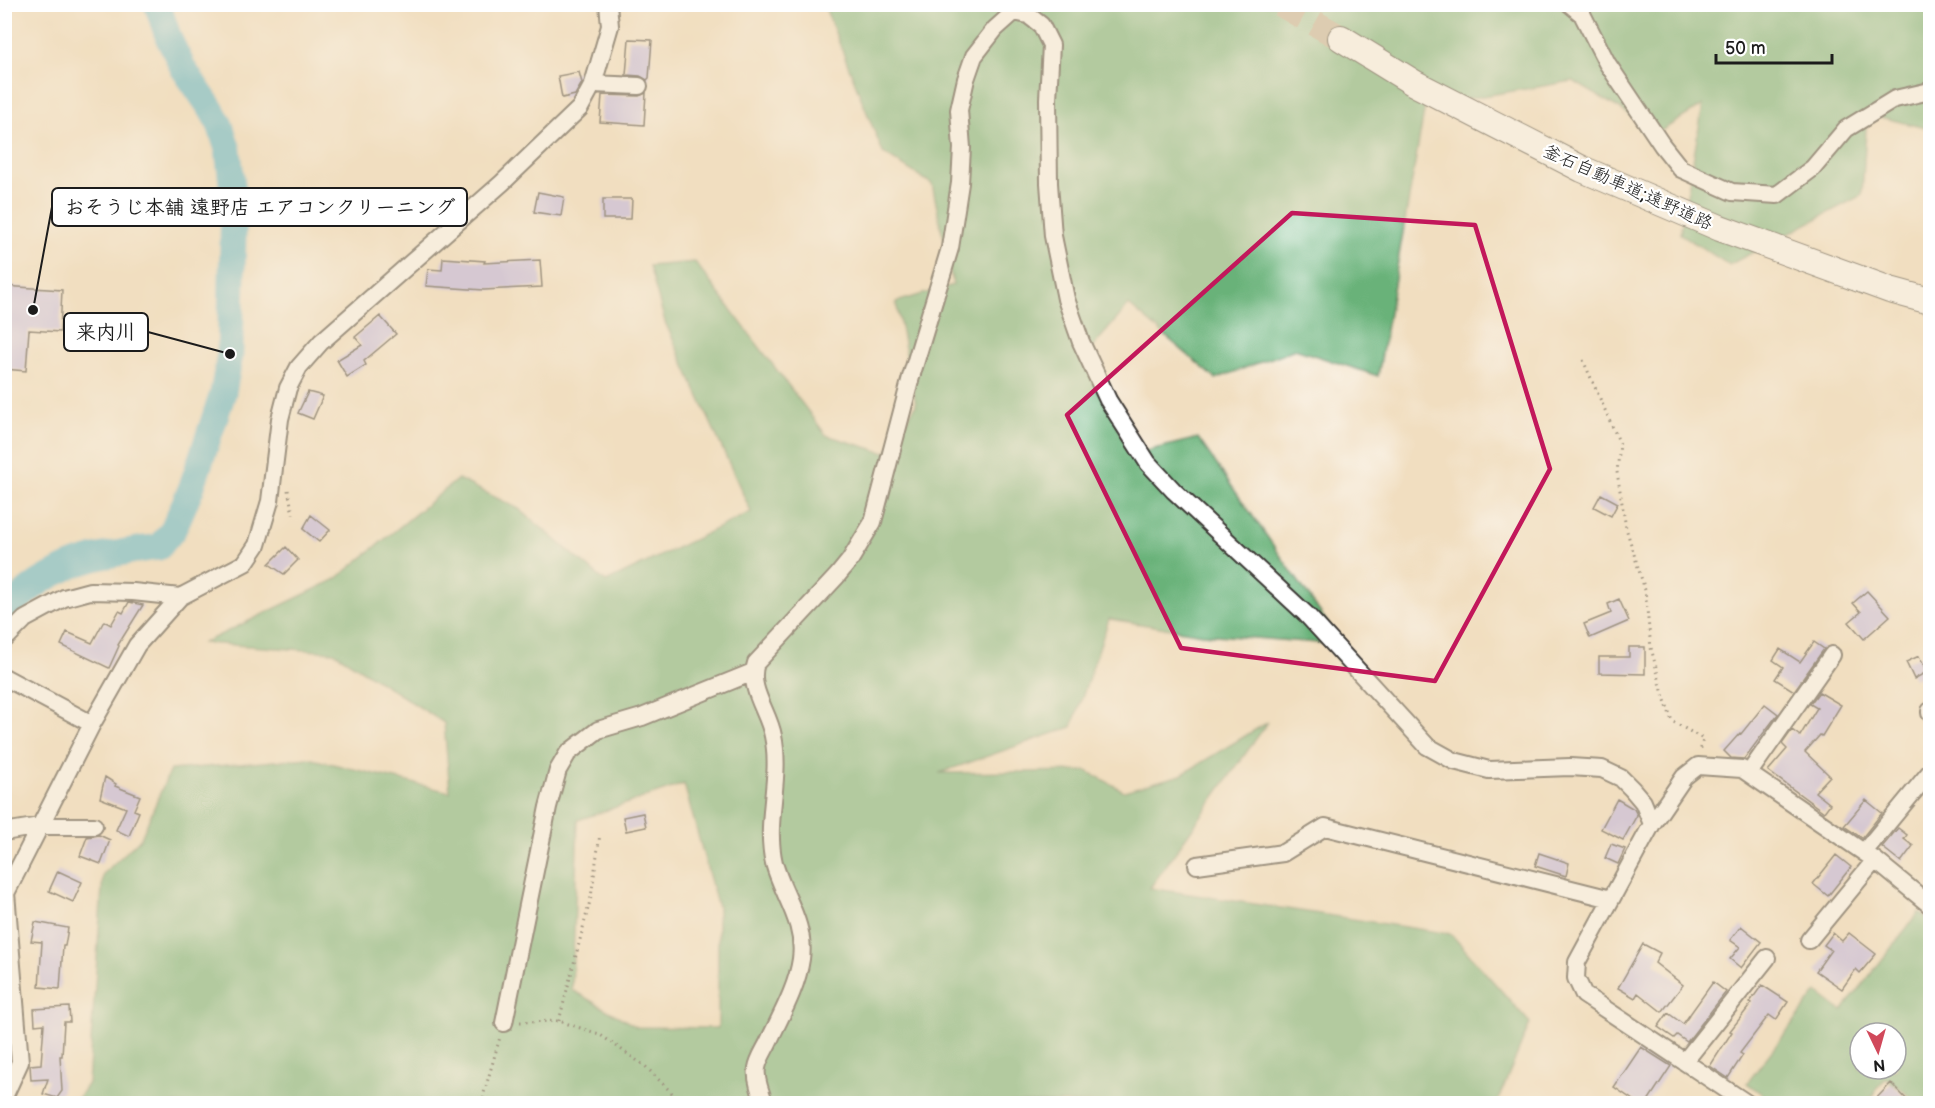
<svg xmlns="http://www.w3.org/2000/svg" width="1935" height="1108" viewBox="0 0 1935 1108" font-family="'Balsamiq Sans','Klee One',sans-serif">
	<rect width="100%" height="100%" fill="#fff"/>
	<filter id="ink" filterUnits="userSpaceOnUse"><feTurbulence type="fractalNoise" baseFrequency=".0167" numOctaves="2"/><feDisplacementMap in="SourceGraphic" scale="12" xChannelSelector="R" yChannelSelector="G"/><feConvolveMatrix kernelMatrix="1 2 1 2 8 2 1 2 1" color-interpolation-filters="sRGB"/></filter>
	<filter id="wash" filterUnits="userSpaceOnUse"><feTurbulence type="fractalNoise" baseFrequency=".008" numOctaves="4" result="noise"/><feDisplacementMap in="SourceGraphic" scale="24" xChannelSelector="R" yChannelSelector="G"/><feGaussianBlur stdDeviation="1.35" result="paint"/><feColorMatrix in="noise" values="0 0 0 0 0 0 0 0 0 0 0 0 0 0 0 0 0 1.4 0 .05"/><feComposite in="paint" operator="in"/></filter>
	<g filter="url(#wash)">
		<rect width="100%" height="100%" fill="#f1dec0"/>
		<path fill="#69b279" stroke="#42674a" stroke-width="1.5" fill-rule="evenodd" d="M824,5H1930V129L1867,114L1862,195L1729,265L1680,234L1703,105L1659,132L1573,81L1425,106L1378,376L1295,349L1216,379L1129,305L1086,355L1130,455L1198,438L1343,645L1203,634L1109,619L1072,727L939,773L1087,771L1124,791L1181,775L1268,722L1150,888L1451,934L1530,1023L1497,1103L74,1104L88,1083L103,874L141,838L170,770L308,758L450,792L444,723L334,652L203,643L336,579L458,479L519,509L606,582L751,512L665,322L649,266L695,262L826,435L886,453L916,405L896,302L953,285L932,184L883,153ZM684,784L718,908V1028L637,1027L572,990L578,820Z
			M1919,912L1930,921V1103H1919L1886,1078L1866,1104L1774,1103L1747,1083L1817,992L1842,1011ZM1860,1033H1896V1069H1860Z"/>
		<g fill="none" stroke-linecap="round" stroke-linejoin="round">
			<path stroke="#4fb4ce" stroke-width="27" d="M4,612C16,602 27,590 40,582C79,557 114,553 159,547L173,530L191,489L223,393L230,354L234,201L228,150L220,125L211,109L183,68L169,39L157,4"/>
		</g>
		<g id="blocks">
			<path fill="#b6ade8" d="M629,39L652,40L649,78L647,80L640,76L626,75Z
				M579,72L582,83L575,95L562,98L558,76Z
				M646,93L644,125L600,122L602,95L639,96Z
				M538,192L564,197L561,216L534,212Z
				M603,199H632L631,219H603Z
				M443,258L485,261L484,263L540,260L542,287L484,290L426,286L428,269L442,270Z
				M4,286L62,290L60,332L29,330L26,371L4,369Z
				M380,316L396,334L364,361L366,365L347,377L337,360L362,345L355,337Z
				M308,392L323,396L313,419L298,413Z
				M1601,494L1618,503L1611,516L1594,507Z
				M311,515L330,530L319,542L303,529Z
				M286,547L298,560L284,574L269,564Z
				M1867,591L1890,616L1864,639L1849,622L1861,612L1853,603Z
				M1619,599L1629,621L1590,638L1584,624L1611,613L1608,604Z
				M129,602L143,605L118,645L119,646L109,668L61,645L67,632L92,643L104,621L111,625L119,611L123,613Z
				M1814,642L1824,649L1794,691L1775,679L1783,667L1773,660L1780,649L1800,662Z
				M1629,647H1645V674L1599,673V657H1629Z
				M1919,656L1927,672L1914,679L1906,662Z
				M1819,692L1841,705L1822,736L1820,735L1805,752L1830,776L1815,792L1830,804L1824,812L1768,771L1787,749L1782,744L1792,730L1800,736L1817,708L1810,704Z
				M1765,704L1778,714L1744,759L1731,758L1724,751L1740,733L1741,734Z
				M105,777L116,784L115,786L140,796L134,810L139,812L129,836L116,830L126,808L100,798Z
				M1617,799L1634,809L1637,815L1623,840L1601,829Z
				M1866,800L1882,813L1862,838L1844,826Z
				M643,813L646,827L626,831L623,817Z
				M1898,828L1907,835L1904,839L1913,846L1901,862L1882,847Z
				M99,835L110,840L101,864L80,856L87,837Z
				M1611,844L1625,849L1618,864L1605,858Z
				M1539,853L1569,863L1566,876L1535,866Z
				M1836,855L1851,867L1828,896L1813,884Z
				M58,871L82,882L73,902L49,891Z
				M35,922L68,928L65,946H63L60,989L39,987L42,942L31,941Z
				M1741,926L1761,942L1741,968L1730,959L1740,947L1730,940Z
				M1833,933L1842,941L1849,933L1876,954L1860,973L1856,969L1842,989L1816,971L1831,950L1824,945Z
				M1643,944L1660,953L1655,963L1683,985L1662,1012L1638,993L1635,998L1618,988Z
				M1713,982L1726,992L1687,1042L1677,1035L1674,1038L1658,1027L1668,1013L1683,1024Z
				M1762,985L1788,1002L1776,1020L1769,1015L1740,1053L1743,1055L1728,1078L1710,1066L1732,1032L1730,1031L1752,1003L1750,1002Z
				M69,1007L70,1022H64L62,1056H60L62,1091L57,1098L43,1094L48,1079L31,1080L30,1065L41,1064L44,1024L35,1025L34,1009Z
				M1641,1047L1671,1066L1646,1104H1639L1614,1087Z
				M1891,1083L1911,1104H1871Z"/>
		</g>
	</g>
	<g filter="url(#ink)">
		<use href="#blocks" fill-opacity="0" stroke="#3c3935" stroke-width="1.5"/>
		<g fill="none" stroke-linecap="round" stroke-linejoin="round">
			<path stroke="#c6b79f" stroke-width="26" stroke-dasharray="26 13" stroke-linecap="butt" d="M1281,4L1341,38"/>
			<defs>
				<path id="minor" d="M1010,4L1014,12L1028,15L1041,25L1051,45L1048,99L1049,183L1053,236L1066,299L1081,342L1108,400L1148,463L1174,491L1306,614L1427,746L1454,761L1489,770L1570,767L1602,769L1621,778L1632,789L1643,802L1652,824
					M1570,4L1582,14L1607,63L1662,145L1681,169L1732,192L1777,195L1813,168L1846,129L1895,99L1930,91
					M593,84L639,86
					M4,640L25,619L64,598L90,591L133,592L180,597
					M4,677L92,724
					M1930,711V713
					M1749,773L1832,655
					M4,832L40,826H94
					M1864,852L1930,772
					M1197,865L1283,853L1325,827L1611,899
					M4,888L6,893L20,1062L4,1097
					M6,893L92,724L137,645L180,597L245,563L257,545L270,501L280,419L288,388L299,367L321,342L502,183L580,108L593,84L610,26L608,4
					M1809,940L1875,860
					M504,1023L548,807L558,770L568,753L598,730L642,717L753,672
					M1685,1061L1767,958
					M765,1104C761,1094 755,1079 757,1068C758,1060 764,1051 768,1043C780,1017 797,988 801,959C806,923 783,896 774,863C764,821 782,778 773,736C769,712 747,688 756,663L837,576L850,560L873,522L911,377L950,248L960,183L962,148L959,110L966,79L974,56L995,29L1014,12
					M1748,1104L1584,995L1576,978L1577,962L1652,824L1684,777L1698,766L1742,769L1875,860L1930,905"/>
				<path id="highway" d="M1341,38L1414,83L1582,169L1720,228L1890,290L1930,301"/>
			</defs>
			<use href="#minor" stroke="#3c3935" stroke-width="20"/>
			<use href="#highway" stroke="#3c3935" stroke-width="28"/>
			<path stroke="#3c3935" stroke-width="3" stroke-dasharray="1.5 4.5" stroke-linecap="butt" d="M1583,360L1620,444L1617,472L1626,528L1645,590L1651,648L1663,694L1672,721L1703,739L1700,752
				M288,490L293,514
				M559,1021L591,897L600,834
				M520,1022L559,1021L599,1034L645,1066L683,1104
				M481,1104L500,1037"/>
			<use href="#minor" stroke="#fff" stroke-width="16"/>
			<use href="#highway" stroke="#fff" stroke-width="26"/>
		</g>
	</g>
	<path d="M0 0H1935V1108H0ZM1292,213L1475,225L1550,469L1435,681L1181,648L1067,415Z" fill="#f1dec0" fill-opacity=".55" fill-rule="evenodd"/>
	<path fill="none" stroke="#c2185b" stroke-width="4.5" stroke-linejoin="round" d="M1292,213L1475,225L1550,469L1435,681L1181,648L1067,415Z"/>
	<g text-anchor="middle" stroke-width="4.5" stroke-linejoin="round" paint-order="stroke">
		<g font-size="18" fill="#1c1c1c" stroke="#fff">
			<text transform="translate(1628 187) rotate(24)" y="6">釜石自動車道;遠野道路</text>
		</g>
	</g>
	<path fill="none" stroke="#1c1c1c" stroke-width="2" d="M33 310L52 207M230 354L148 332"/>
	<g fill="#1c1c1c" stroke="#fff" stroke-width="2">
		<circle cx="33" cy="310" r="6"/>
		<circle cx="230" cy="354" r="6"/>
	</g>
	<g fill="#fff" stroke="#1c1c1c" stroke-width="2">
		<rect x="52" y="188" width="415" height="38" rx="6"/>
		<rect x="64" y="313" width="84" height="38" rx="6"/>
	</g>
	<g font-size="20" text-anchor="middle" font-weight="bold" fill="#1c1c1c">
		<text x="260" y="214">おそうじ本舗 遠野店 エアコンクリーニング</text>
		<text x="106" y="339">来内川</text>
	</g>
	<rect width="1935" height="1108" fill="none" stroke="#fff" stroke-width="24"/>
	<g transform="translate(1878 1051) rotate(175)"><circle r="28" fill="#ffffff" stroke="#a4a4a4" stroke-width="1.5"/>
	<path d="M0-4.5L10 22L0 15L-10 22Z" fill="#d1495b"/>
	<text y="-9" font-size="16" font-weight="bold" text-anchor="middle" fill="#1c1c1c">N</text>
	</g>
	<path d="M1716 54v9h116v-9" fill="none" stroke="#1c1c1c" stroke-width="3"/>
	<text x="1725" y="54" font-size="18" fill="#1c1c1c" stroke="#ffffff" stroke-width="4.5" paint-order="stroke">50 m</text>
</svg>
